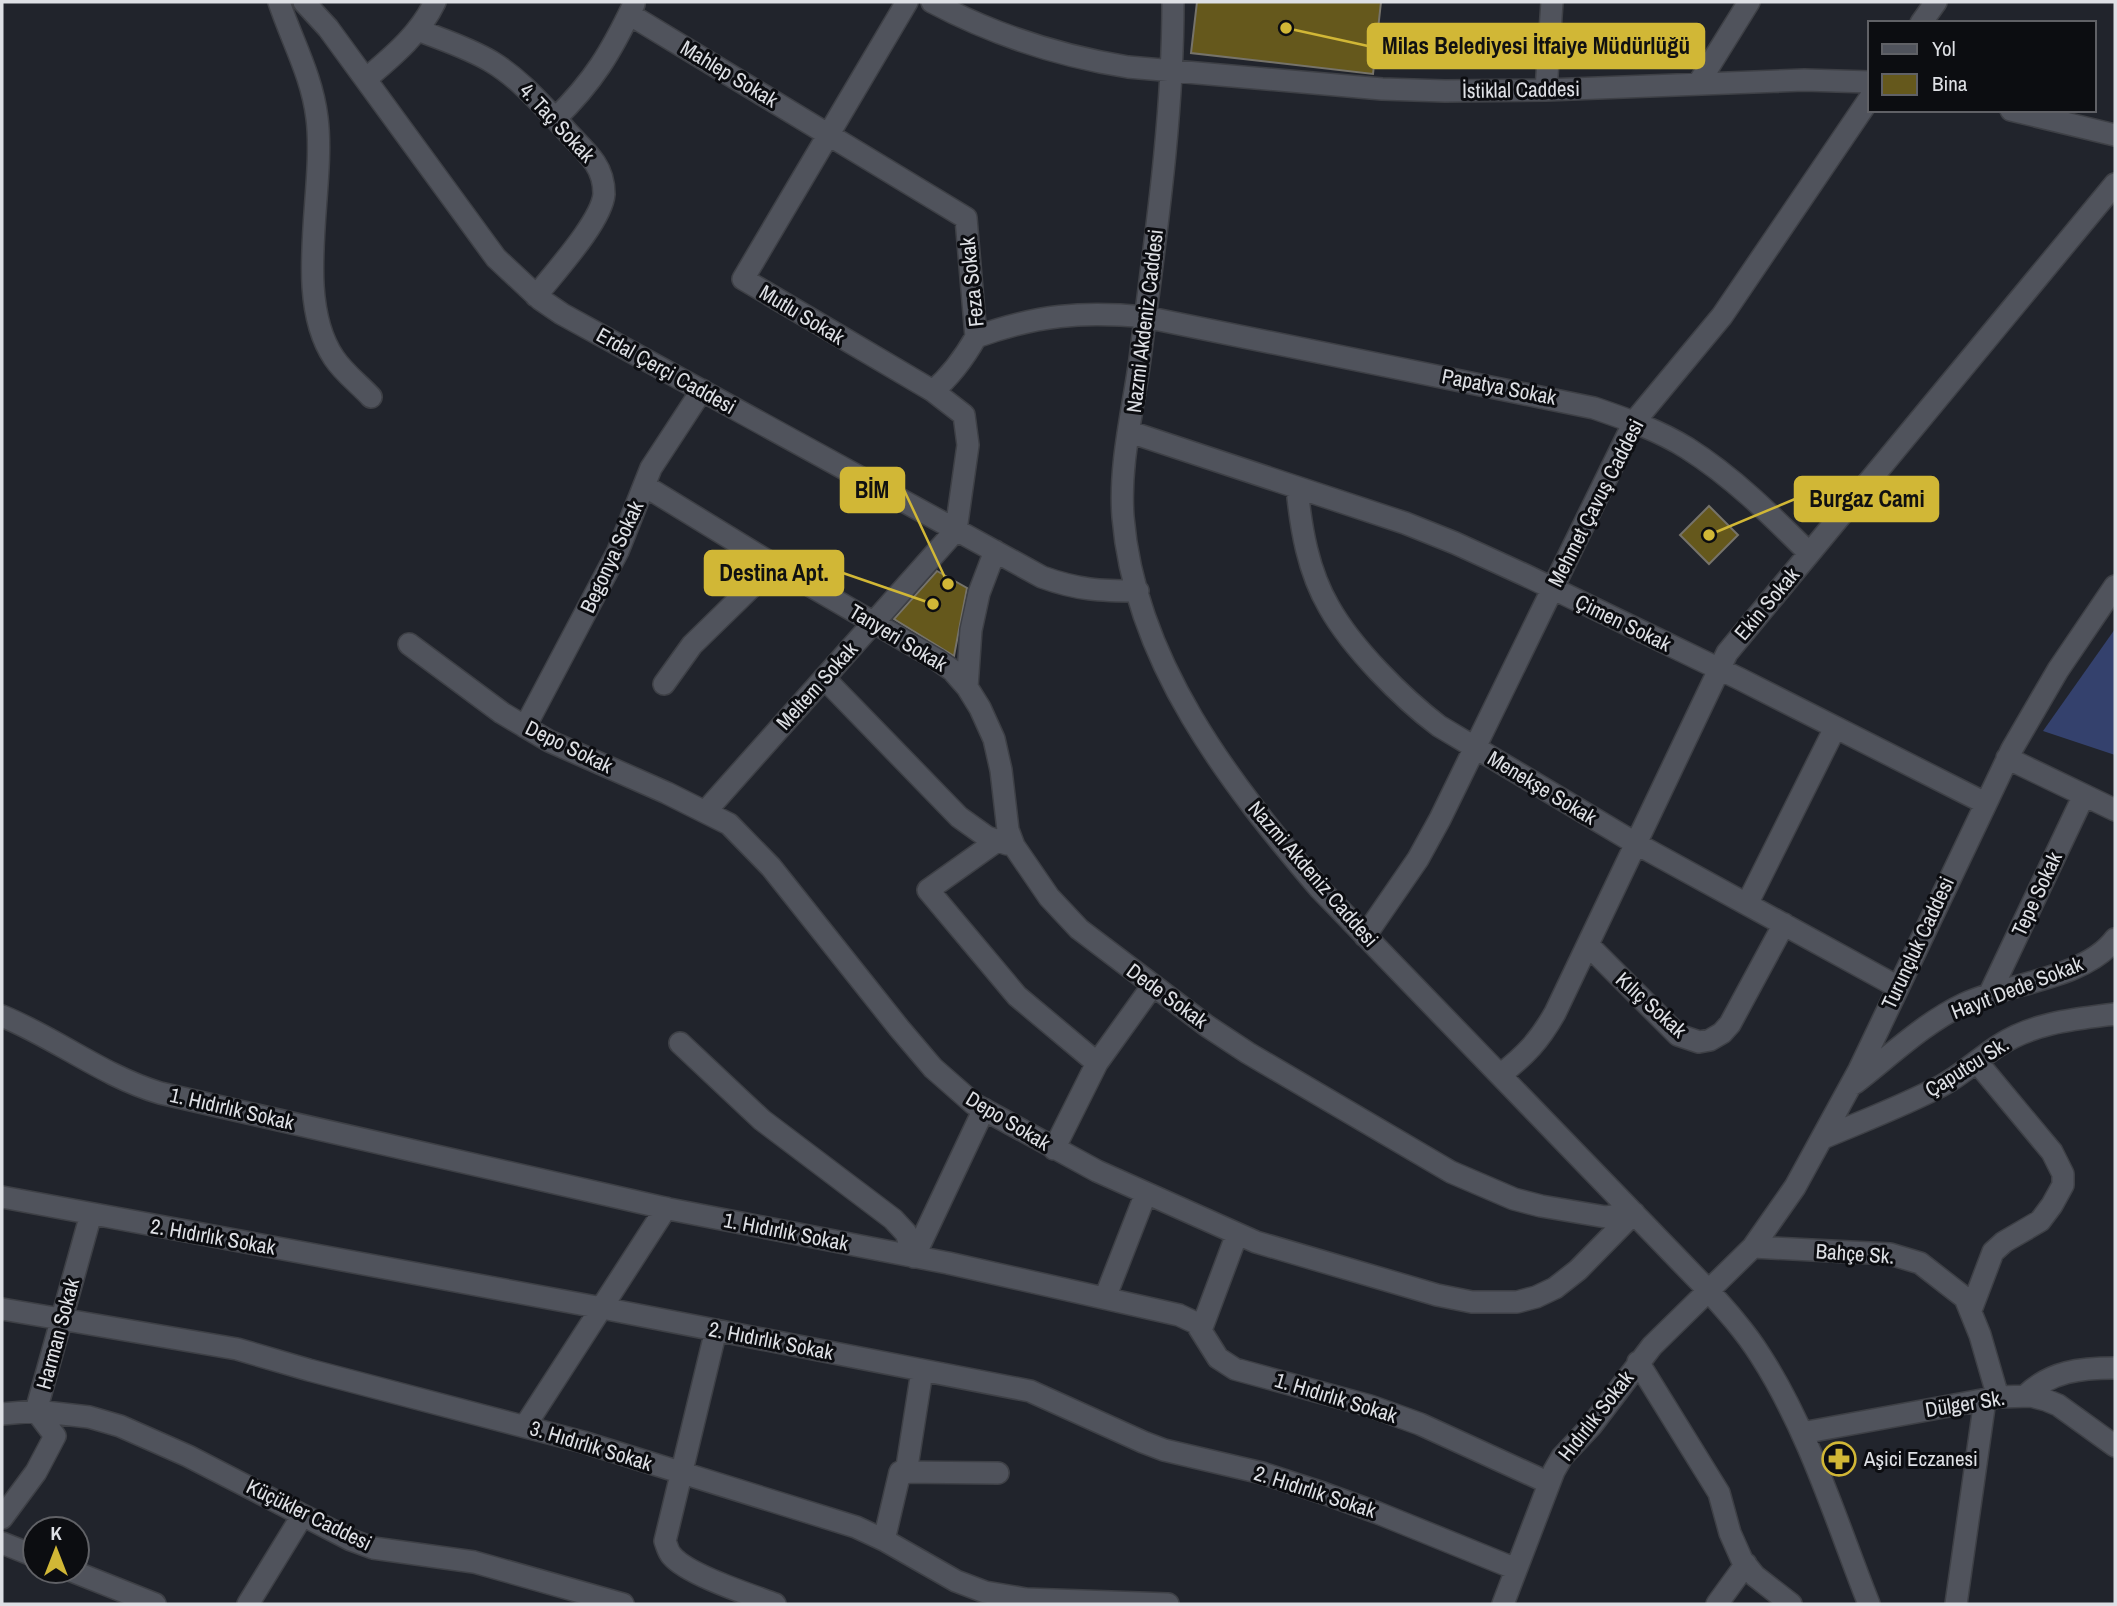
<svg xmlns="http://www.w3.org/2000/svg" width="2117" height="1606" viewBox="0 0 2117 1606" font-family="'Archivo Narrow',sans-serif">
	<rect width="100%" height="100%" fill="#21242c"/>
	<path fill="#34416d" d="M2115,629V755L2043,731Z"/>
	<path fill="#65581c" stroke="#76736a" stroke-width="2" d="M1197,2H1381L1373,74L1191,53Z
		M1709,506L1738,535L1709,564L1680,535Z
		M937,571L967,588L954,656L894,619Z"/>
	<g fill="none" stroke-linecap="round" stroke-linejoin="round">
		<defs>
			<path id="minor" d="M279,2C292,41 312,76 317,118C326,189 292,296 334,358C344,373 359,384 371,397
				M304,2L328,28L496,258L540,299L562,314L1042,577C1078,590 1100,591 1138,591
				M932,2C994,35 1060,56 1128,67L1382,89L1445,91L1546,90L1804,80L1870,82
				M1173,2C1173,122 1155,240 1140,359C1133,411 1119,464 1123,517C1135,662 1229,782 1320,889L1706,1288C1725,1309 1745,1331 1760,1355C1809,1431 1836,1521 1869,1604
				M629,14L966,218L976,337C1037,315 1082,311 1145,317L1594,408C1626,419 1658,430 1687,448C1733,477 1771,515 1809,553
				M1921,23L1936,2
				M418,30C443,40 469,48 492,62C520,79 541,104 563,127C573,139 586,150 595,163C601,172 604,183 604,194C602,221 554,273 536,296
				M366,79C393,56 419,35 435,2
				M1698,84L1749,2
				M1546,90L1552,2
				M2011,110L2115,135
				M555,119C594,81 611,52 634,4
				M933,391C952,375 964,358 976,337
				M1130,432L1405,523L1455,543L1525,575L1740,679L1985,803
				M645,486L766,560L936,659L952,670L967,687
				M1297,488C1301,529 1308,571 1329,607C1352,648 1402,698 1439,726L1635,843L1898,987
				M995,551L979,593L971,630L967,687L980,708L994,739L1001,770L1008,830L1014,846L1049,897L1079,929L1207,1026L1248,1053L1451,1172L1514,1199L1541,1206L1606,1217L1634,1213
				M409,644L502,713L549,741L667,793L729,824L771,867L899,1028L933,1068L974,1104L1097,1171L1256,1242L1437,1295L1472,1302H1517L1536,1297L1555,1288L1578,1270L1634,1213
				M824,678L959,817L987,837L1007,844
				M664,684L692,645L774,565
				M525,727L618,551L651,468L702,390
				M2007,758L2115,810
				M705,812L956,530L968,445L964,415L933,391L743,279L907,2
				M997,841L928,890L1017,996L1097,1063
				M1747,904L1835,728
				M1365,936L1418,859L1440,819L1634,422L1722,316L1870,98
				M1588,945L1678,1035L1699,1042L1710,1040L1722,1033L1730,1024L1784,924
				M1990,993L2084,795
				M2,1016C56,1038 103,1076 160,1093L669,1209L948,1263L1179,1315L1196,1323L1218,1358L1235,1369L1370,1406L1420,1424L1549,1483
				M680,1043L762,1120L893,1219L906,1233L914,1257
				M1500,1075C1526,1055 1539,1041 1555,1013L1727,653L2115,184
				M1855,1083C1890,1056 1924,1023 1964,1004C2008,983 2085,979 2115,939
				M1823,1138C1863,1121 1903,1106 1941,1086C1962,1075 1978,1059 1998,1046C2032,1023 2075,1019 2115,1014
				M1054,1149L1097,1063L1153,985
				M2,1197L602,1308L1030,1391L1143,1442L1164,1450L1262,1473L1323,1493L1378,1513L1516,1569
				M1753,1247L1890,1254L1920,1263L1965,1298L1980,1335L1998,1397
				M914,1257L984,1109
				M1105,1298L1146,1193
				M2,1309L237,1349L309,1370L583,1442L856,1527L884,1540L956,1581L985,1592L1026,1599L1168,1604
				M1971,1310L1993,1252L2004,1242L2040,1221L2052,1205L2063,1185V1174L2052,1152L1977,1062
				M716,1330L665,1541C667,1546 668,1552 672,1556C688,1575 751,1595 775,1604
				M1201,1330L1237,1234
				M1638,1362L1719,1493L1730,1533L1742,1560L1755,1576L1791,1604
				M2025,1396C2051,1371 2080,1368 2115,1368
				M2,1414L36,1411L89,1417L120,1426L188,1456L351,1540L373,1548L474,1562L623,1604
				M525,1426L666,1208
				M1802,1433L1998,1397L2031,1396L2046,1400L2058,1405L2115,1446
				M906,1473L922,1371
				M2,1518L36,1472L55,1436L36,1411L91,1214
				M884,1540L900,1472L998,1473
				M2,1543L35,1556
				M72,1571L155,1604
				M248,1604L302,1516
				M1503,1604L1554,1471L1562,1457L1592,1425L1652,1346L1753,1247L1795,1187L1859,1070L2012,749L2058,670L2115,586
				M1717,1604L1746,1564
				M1956,1604L1985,1400"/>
		</defs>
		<use href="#minor" stroke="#3e4046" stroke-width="24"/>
		<use href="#minor" stroke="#50535c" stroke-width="21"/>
	</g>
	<defs>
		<symbol id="pharmacy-ring" viewBox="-11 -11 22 22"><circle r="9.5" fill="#0c0d11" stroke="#d1b736" stroke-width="1.5"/><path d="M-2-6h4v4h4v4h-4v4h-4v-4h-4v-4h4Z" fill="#d1b736"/></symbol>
	</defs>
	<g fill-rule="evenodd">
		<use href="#pharmacy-ring" x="1820" y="1440" width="38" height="38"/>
	</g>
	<g text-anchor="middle" stroke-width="6" stroke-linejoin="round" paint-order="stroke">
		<g font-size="21" fill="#dee0e5" stroke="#0c0d11">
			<text transform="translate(729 74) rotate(31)" y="7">Mahlep Sokak</text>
			<text transform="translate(1521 90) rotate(-1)" y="7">İstiklal Caddesi</text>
			<text transform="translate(557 123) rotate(47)" y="7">4. Taç Sokak</text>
			<text transform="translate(972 282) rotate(-96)" y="7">Feza Sokak</text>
			<text transform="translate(802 315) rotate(31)" y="7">Mutlu Sokak</text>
			<text transform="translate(1145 321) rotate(-83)" y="7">Nazmi Akdeniz Caddesi</text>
			<text transform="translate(666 371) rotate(29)" y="7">Erdal Çerçi Caddesi</text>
			<text transform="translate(1499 387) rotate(11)" y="7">Papatya Sokak</text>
			<text transform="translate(1596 503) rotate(-63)" y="7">Mehmet Çavuş Caddesi</text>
			<text transform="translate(612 557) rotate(-65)" y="7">Begonya Sokak</text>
			<text transform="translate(1767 604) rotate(-50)" y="7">Ekin Sokak</text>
			<text transform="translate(1623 623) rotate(26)" y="7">Çimen Sokak</text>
			<text transform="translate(898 638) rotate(31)" y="7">Tanyeri Sokak</text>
			<text transform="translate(817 686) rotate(-48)" y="7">Meltem Sokak</text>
			<text transform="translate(569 747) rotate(26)" y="7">Depo Sokak</text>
			<text transform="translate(1542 788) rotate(31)" y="7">Menekşe Sokak</text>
			<text transform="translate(1313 874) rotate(49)" y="7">Nazmi Akdeniz Caddesi</text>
			<text transform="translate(2037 894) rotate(-65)" y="7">Tepe Sokak</text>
			<text transform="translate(1918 943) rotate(-65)" y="7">Turunçluk Caddesi</text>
			<text transform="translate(2017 988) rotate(-21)" y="7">Hayıt Dede Sokak</text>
			<text transform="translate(1167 996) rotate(36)" y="7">Dede Sokak</text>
			<text transform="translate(1651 1005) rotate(42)" y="7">Kılıç Sokak</text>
			<text transform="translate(1967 1067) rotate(-32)" y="7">Çaputcu Sk.</text>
			<text transform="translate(232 1109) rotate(13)" y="7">1. Hıdırlık Sokak</text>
			<text transform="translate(1008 1121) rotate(31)" y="7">Depo Sokak</text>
			<text transform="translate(786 1232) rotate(11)" y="7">1. Hıdırlık Sokak</text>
			<text transform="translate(213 1237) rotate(10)" y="7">2. Hıdırlık Sokak</text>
			<text transform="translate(1855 1254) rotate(4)" y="7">Bahçe Sk.</text>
			<text transform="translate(58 1334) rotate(-75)" y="7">Harman Sokak</text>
			<text transform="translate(771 1341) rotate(11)" y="7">2. Hıdırlık Sokak</text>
			<text transform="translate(1336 1398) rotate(17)" y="7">1. Hıdırlık Sokak</text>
			<text transform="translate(1965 1404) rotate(-9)" y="7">Dülger Sk.</text>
			<text transform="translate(1596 1416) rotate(-52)" y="7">Hıdırlık Sokak</text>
			<text transform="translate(591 1446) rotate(17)" y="7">3. Hıdırlık Sokak</text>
			<text transform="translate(1315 1492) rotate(18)" y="7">2. Hıdırlık Sokak</text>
			<text transform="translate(309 1515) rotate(26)" y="7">Küçükler Caddesi</text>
		</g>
		<g font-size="21" fill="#dee0e5" stroke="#0c0d11" text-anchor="start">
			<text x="1864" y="1466">Aşici Eczanesi</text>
		</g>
	</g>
	<path fill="none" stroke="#d1b736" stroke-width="2.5" d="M1286 28L1368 46M948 584L904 490M1709 535L1795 499M933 604L843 573"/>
	<g fill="#d1b736" stroke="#0c0d11" stroke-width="2.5">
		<circle cx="1286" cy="28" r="7"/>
		<circle cx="948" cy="584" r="7"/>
		<circle cx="1709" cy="535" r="7"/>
		<circle cx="933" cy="604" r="7"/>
	</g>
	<g fill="#d1b736" stroke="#d1b736" stroke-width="2.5">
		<rect x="1368" y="24" width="336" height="44" rx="7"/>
		<rect x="841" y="468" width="63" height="44" rx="7"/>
		<rect x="1795" y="477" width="143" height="44" rx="7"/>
		<rect x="705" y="551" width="138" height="44" rx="7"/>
	</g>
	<g font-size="23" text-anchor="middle" font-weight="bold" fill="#111">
		<text x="1536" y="54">Milas Belediyesi İtfaiye Müdürlüğü</text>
		<text x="872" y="498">BİM</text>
		<text x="1867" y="507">Burgaz Cami</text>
		<text x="774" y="581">Destina Apt.</text>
	</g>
	<rect width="2117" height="1606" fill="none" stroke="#dee0e5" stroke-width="7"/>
	<rect x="1868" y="21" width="228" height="91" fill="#0c0d11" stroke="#606166" stroke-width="2"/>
	<rect x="1882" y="44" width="35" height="10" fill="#50535c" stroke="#606166" stroke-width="2"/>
	<text x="1932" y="56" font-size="21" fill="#dee0e5">Yol</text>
	<rect x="1882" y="74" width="35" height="21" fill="#65581c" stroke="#606166" stroke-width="2"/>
	<text x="1932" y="91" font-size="21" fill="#dee0e5">Bina</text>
	<g transform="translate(56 1550)"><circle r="33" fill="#0c0d11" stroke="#606166" stroke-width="2"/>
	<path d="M0-5L12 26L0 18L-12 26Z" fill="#d1b736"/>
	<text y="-10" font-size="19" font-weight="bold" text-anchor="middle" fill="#dee0e5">K</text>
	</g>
</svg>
